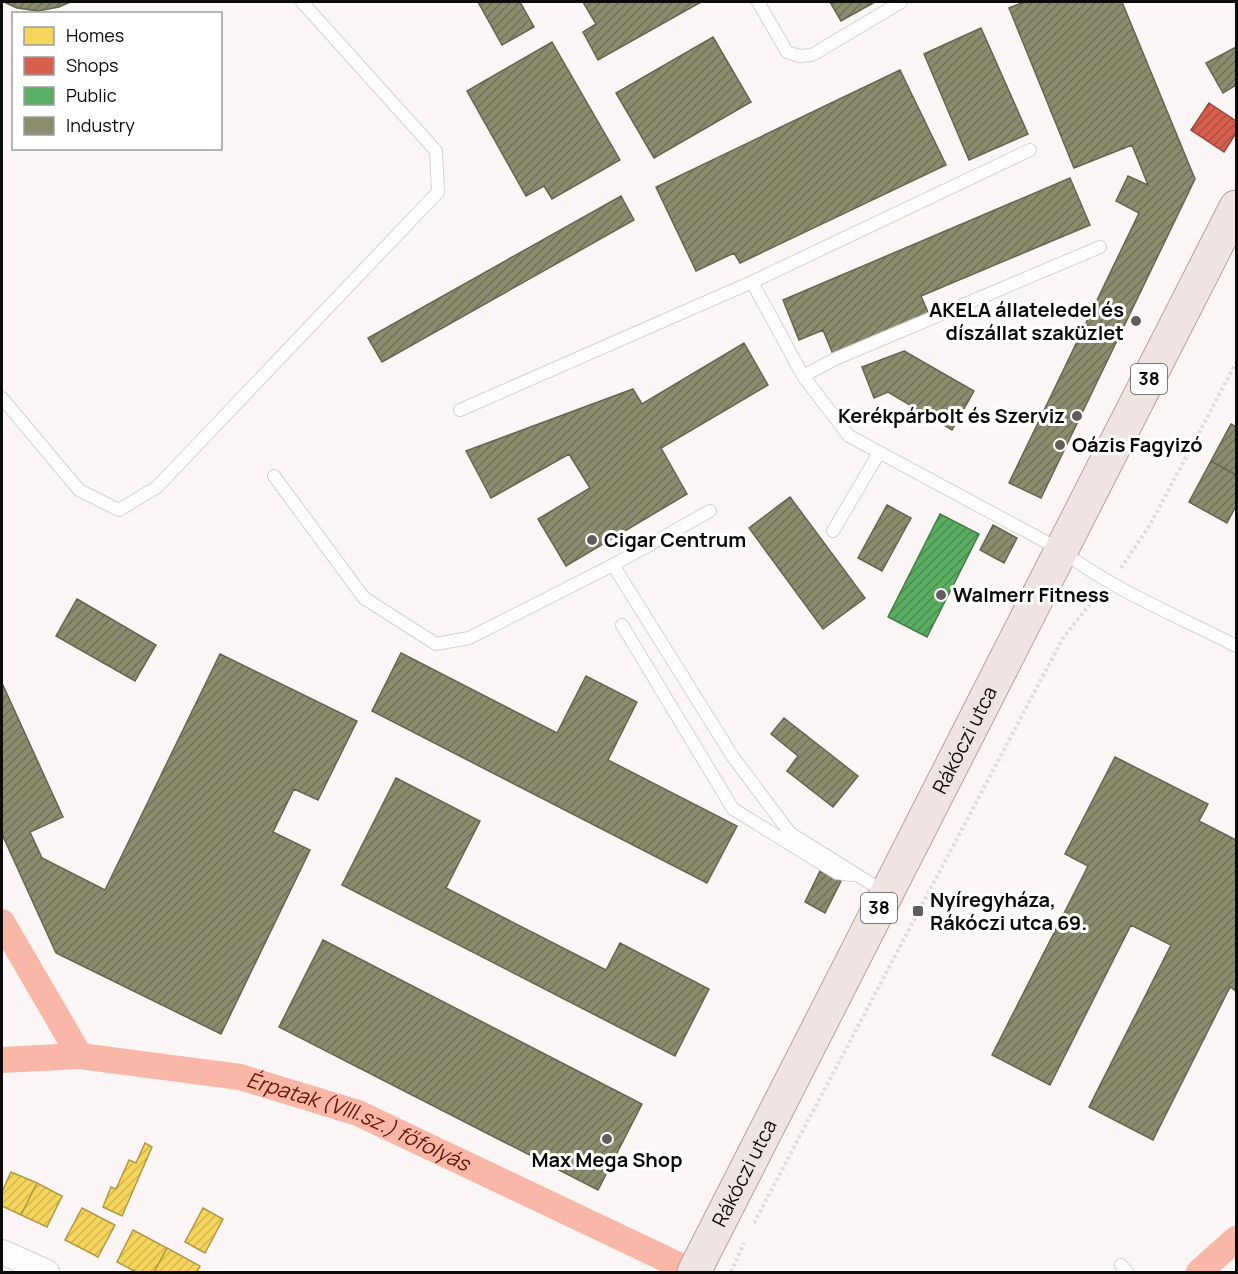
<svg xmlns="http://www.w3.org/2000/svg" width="1238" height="1274" viewBox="0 0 1238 1274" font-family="Manrope,sans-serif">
	<defs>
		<pattern id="homes-hatch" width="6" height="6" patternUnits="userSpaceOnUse" patternTransform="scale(1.5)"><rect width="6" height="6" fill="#f6d55c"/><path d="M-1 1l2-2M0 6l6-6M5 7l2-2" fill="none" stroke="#d2b64f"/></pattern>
		<pattern id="shops-hatch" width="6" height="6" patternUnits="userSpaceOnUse" patternTransform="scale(1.5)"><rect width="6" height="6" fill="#d6604d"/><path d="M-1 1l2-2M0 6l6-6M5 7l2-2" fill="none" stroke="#ac4d3e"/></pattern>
		<pattern id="public-hatch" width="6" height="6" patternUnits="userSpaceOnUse" patternTransform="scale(1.5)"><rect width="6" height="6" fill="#5aae61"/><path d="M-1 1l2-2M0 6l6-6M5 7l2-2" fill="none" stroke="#498c4e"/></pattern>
		<pattern id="industry-hatch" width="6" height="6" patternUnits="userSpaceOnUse" patternTransform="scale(1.5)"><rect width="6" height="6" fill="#8c8c6e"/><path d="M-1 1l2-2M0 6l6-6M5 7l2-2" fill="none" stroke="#717159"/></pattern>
	</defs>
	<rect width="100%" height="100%" fill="#fcf7f6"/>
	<path fill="url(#homes-hatch)" stroke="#b09843" stroke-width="1.5" d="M145,1143L152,1147L122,1216L103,1207L111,1187L116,1189L129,1160L136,1163Z
		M11,1172L37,1183L21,1215L2,1206V1192Z
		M37,1183L62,1196L47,1227L21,1215Z
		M82,1208L115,1225L98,1257L65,1240Z
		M203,1208L223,1219L205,1253L185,1242Z
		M133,1230L167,1248L154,1272H136L117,1262Z
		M167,1248L200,1266L197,1272H154Z"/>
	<path fill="url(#shops-hatch)" stroke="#9a4639" stroke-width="1.5" d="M1209,103L1236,121V133L1224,152L1191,130Z"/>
	<path fill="url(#public-hatch)" stroke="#437d47" stroke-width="1.5" d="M940,514L979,534L927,637L888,617Z"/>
	<path fill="url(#industry-hatch)" stroke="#666550" stroke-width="1.5" d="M4,2H70L59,7L38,11L17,8Z
		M478,2H520L534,27L502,45Z
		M583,2H701L598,60L583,32L596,24Z
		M830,2H875L841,21Z
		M1024,2H1122L1195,179L1041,498L1009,483L1139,213L1116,201L1128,176L1148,185L1132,145L1074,168L1009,8Z
		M981,28L1028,134L969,160L924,54Z
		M713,37L751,102L654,158L616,93Z
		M552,42L620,160L552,199L544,186L526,196L467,91Z
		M1236,47V85L1223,93L1206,63Z
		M900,70L946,165L740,263L734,253L696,271L656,187Z
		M1070,178L1090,225L921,296L931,319L835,359L823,330L799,340L783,300Z
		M621,196L634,220L382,362L368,338Z
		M744,343L768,385L661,448L687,494L566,566L538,519L590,488L569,454L491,498L466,451L633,389L642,404Z
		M904,351L974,391L952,430L888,392L874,398L862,367Z
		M1231,424L1236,427V475L1211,461Z
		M1211,461L1236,475V506L1227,523L1189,502Z
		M790,497L865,598L823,629L749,528Z
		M887,505L911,518L882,571L858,558Z
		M993,525L1017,538L1004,563L980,550Z
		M77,599L156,645L135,681L56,636Z
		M401,653L557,733L586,676L637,702L608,760L737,826L707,883L372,711Z
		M220,654L357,721L318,800L294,789L273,832L310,850L221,1034L56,953L2,834V683L63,817L30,832L42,858L105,890Z
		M784,718L858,776L833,807L787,771L798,756L771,734Z
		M1115,757L1208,804L1199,821L1236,840V991L1230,987L1153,1140L1089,1107L1171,945L1131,925L1050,1085L992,1055L1088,866L1065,854Z
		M396,778L480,821L446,888L606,970L620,943L709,989L675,1056L342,885Z
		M820,871L841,881L825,913L805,902Z
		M323,940L642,1104L598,1190L279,1027Z"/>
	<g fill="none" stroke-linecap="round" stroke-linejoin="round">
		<g stroke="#f9b7a8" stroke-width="26">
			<path d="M2,922L80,1056"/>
			<path id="s1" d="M2,1060L80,1056L240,1077L358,1113L693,1272"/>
			<path d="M1199,1272L1236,1239"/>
		</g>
		<defs>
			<path id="lane" d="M758,2L787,52L799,56L812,55L901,2
				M752,282L803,376L849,436L1061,550C1111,589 1180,617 1236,646
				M803,376L835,359L1100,247
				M2,398L79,490L119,510L157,487L438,192L436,151L302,2
				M460,410L752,282L1030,150
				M274,476L364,598L436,644L469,638L613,565L710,511
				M833,531L879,453
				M613,565L733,757L790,833L886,893
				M622,625L733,809L837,873L852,875
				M1121,1265L1127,1272"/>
			<path id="street" d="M2,1252L47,1272"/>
			<g id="primary">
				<path id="s2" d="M694,1272L1236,207"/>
			</g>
		</defs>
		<use href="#lane" stroke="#d6d2d1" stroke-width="14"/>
		<use href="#street" stroke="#d6d2d1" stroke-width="26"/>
		<use href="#primary" stroke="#b4a09b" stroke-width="35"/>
		<path stroke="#dedddc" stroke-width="4" stroke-dasharray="3 3" stroke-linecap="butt" d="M1121,568L1151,523L1236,363
			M754,1223L1063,638L1090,604L1101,597
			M731,1272L744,1243"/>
		<use href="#lane" stroke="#fffefe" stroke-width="12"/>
		<use href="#street" stroke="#fffefe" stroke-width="24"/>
		<use href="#primary" stroke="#efe4e2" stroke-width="33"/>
	</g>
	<g fill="#615d5d" stroke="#fff" stroke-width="2">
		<circle cx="1136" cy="321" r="6"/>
		<circle cx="1077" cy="416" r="6"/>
		<circle cx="1060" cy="445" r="6"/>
		<circle cx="592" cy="540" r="6"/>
		<circle cx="941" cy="595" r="6"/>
		<rect x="912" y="905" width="12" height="12" rx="3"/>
		<circle cx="607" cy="1139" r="6"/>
	</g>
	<g text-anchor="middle" stroke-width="6" stroke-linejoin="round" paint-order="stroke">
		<g fill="#fff" stroke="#565454" stroke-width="1.5">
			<rect x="1131" y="364" width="36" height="30" rx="4.5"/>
			<rect x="861" y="893" width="36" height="30" rx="4.5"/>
		</g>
		<g font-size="18" font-weight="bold" fill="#0d0a0a">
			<text x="1149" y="385">38</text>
			<text x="879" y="914">38</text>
		</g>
		<g font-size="20" font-weight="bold" fill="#0d0a0a" stroke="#fff" text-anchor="start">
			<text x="1124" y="317" text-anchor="end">AKELA állateledel és<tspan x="1124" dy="23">díszállat szaküzlet</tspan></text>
			<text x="1065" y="423" text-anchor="end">Kerékpárbolt és Szerviz</text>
			<text x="1072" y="452">Oázis Fagyizó</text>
			<text x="604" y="547">Cigar Centrum</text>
			<text x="953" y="602">Walmerr Fitness</text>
			<text x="930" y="907">Nyíregyháza,<tspan x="930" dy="23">Rákóczi utca 69.</tspan></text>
			<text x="607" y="1167" text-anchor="middle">Max Mega Shop</text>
		</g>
		<g font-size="20" fill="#0d0a0a" stroke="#fff">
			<text dy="7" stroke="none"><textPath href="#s2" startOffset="597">Rákóczi utca</textPath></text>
			<text dy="7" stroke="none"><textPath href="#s2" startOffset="111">Rákóczi utca</textPath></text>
		</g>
		<g font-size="21" font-style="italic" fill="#661604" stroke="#fff">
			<text dy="7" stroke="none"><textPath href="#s1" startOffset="366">Érpatak (VIII.sz.) főfolyás</textPath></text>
		</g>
	</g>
	<rect width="1238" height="1274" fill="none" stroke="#0d0a0a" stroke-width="6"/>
	<rect x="12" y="12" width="210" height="138" fill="#ffffff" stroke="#9e9d9d" stroke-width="1.5"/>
	<rect x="24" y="27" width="30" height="18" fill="#f6d55c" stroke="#9e9d9d" stroke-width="1.5"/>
	<text x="66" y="42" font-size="18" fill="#0d0a0a">Homes</text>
	<rect x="24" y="57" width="30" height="18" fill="#d6604d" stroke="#9e9d9d" stroke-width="1.5"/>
	<text x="66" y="72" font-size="18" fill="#0d0a0a">Shops</text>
	<rect x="24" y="87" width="30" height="18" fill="#5aae61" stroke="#9e9d9d" stroke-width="1.5"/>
	<text x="66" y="102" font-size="18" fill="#0d0a0a">Public</text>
	<rect x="24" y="117" width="30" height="18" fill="#8c8c6e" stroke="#9e9d9d" stroke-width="1.5"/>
	<text x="66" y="132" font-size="18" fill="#0d0a0a">Industry</text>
</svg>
